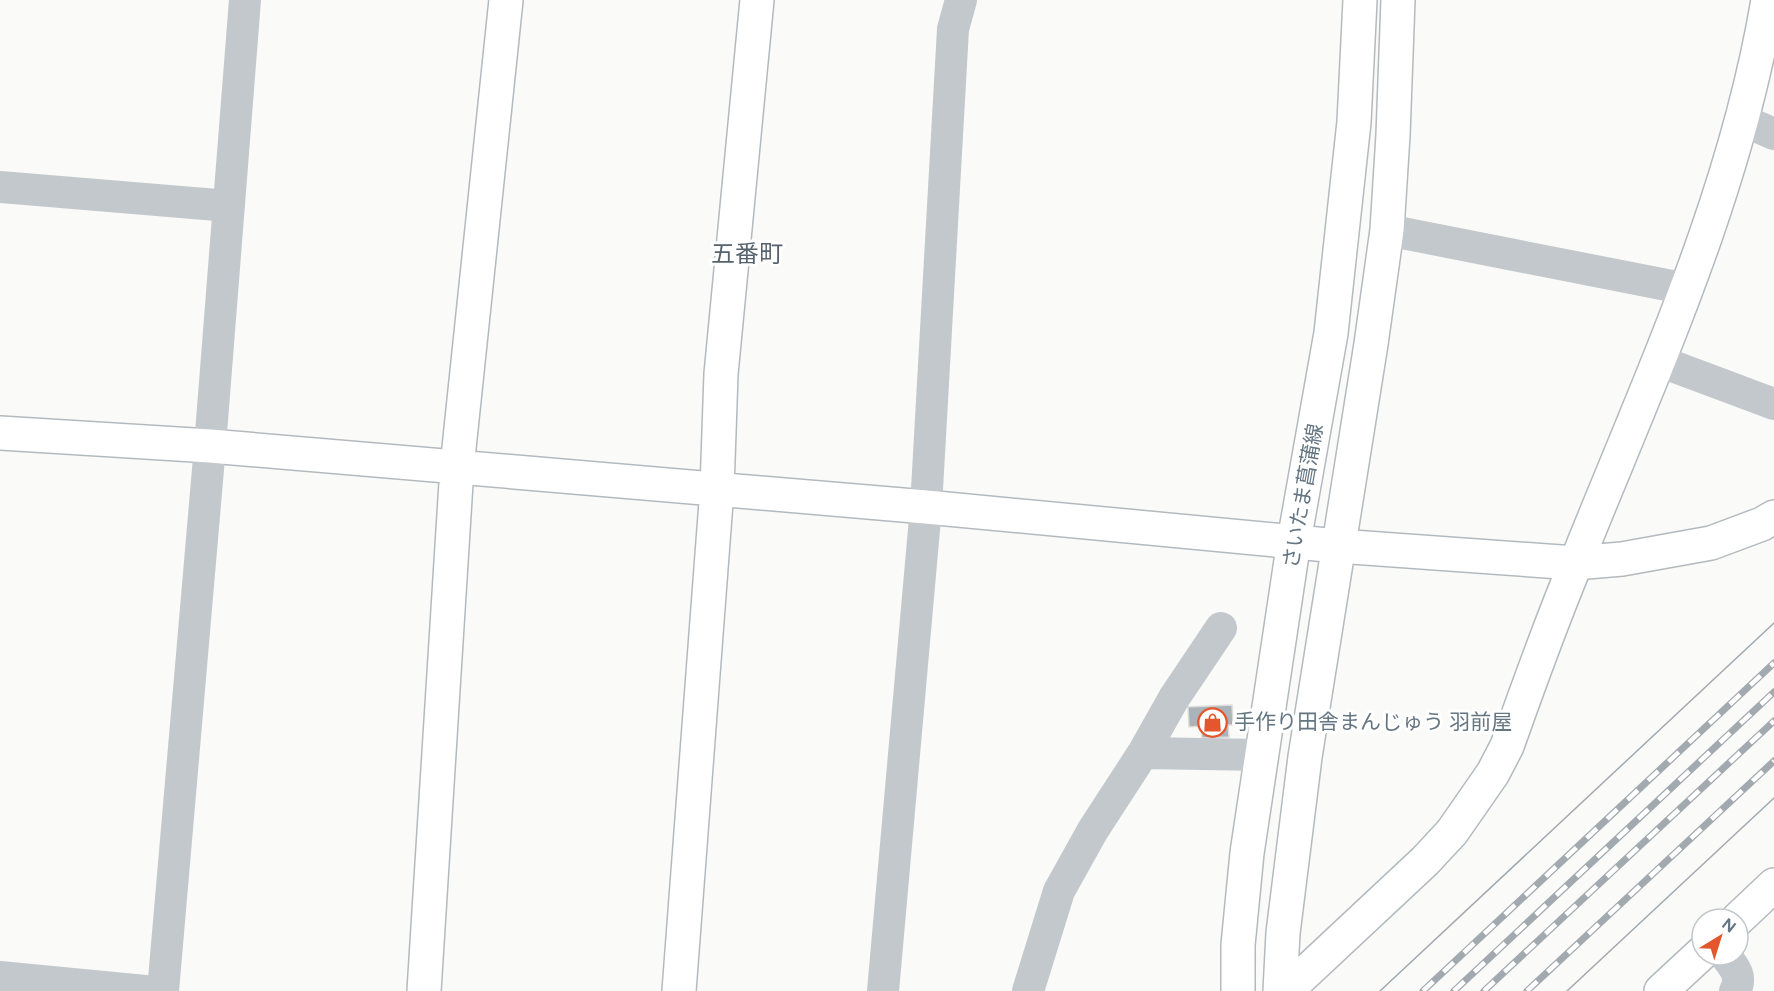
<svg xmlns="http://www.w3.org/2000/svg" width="1774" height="991" viewBox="0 0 1774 991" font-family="Figtree,'Noto Sans JP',sans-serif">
	<rect width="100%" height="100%" fill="#fafaf8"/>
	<path fill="#aab3b9" stroke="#dcdcda" stroke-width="1.5" d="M1232,705L1233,725H1228L1229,737L1202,738L1201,726L1189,727L1188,707Z"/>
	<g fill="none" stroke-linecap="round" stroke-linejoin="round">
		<defs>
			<path id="secondary" d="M0,433L210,446L926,507L1338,546L1575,563L1622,559L1711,543L1762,524L1774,517
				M1738,919L1774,885
				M424,991L457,467L506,0
				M679,991L717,489L721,374L757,0
				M1286,991L1425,861L1452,832L1493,773L1507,746C1529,684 1551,623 1576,563C1650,378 1735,198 1768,0
				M1661,991L1702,953"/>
			<path id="primary" d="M1238,991V945L1247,853L1294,541L1331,333L1354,122L1360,0
				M1280,991L1283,933L1305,757L1371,344L1387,230L1393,135L1398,0"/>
		</defs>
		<use href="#secondary" stroke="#b3babf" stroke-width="36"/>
		<use href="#primary" stroke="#b5babe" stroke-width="36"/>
		<path stroke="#c3c8cc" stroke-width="32" d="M1742,120L1774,134
			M0,187L229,206
			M1387,230L1687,289
			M1659,361L1774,404
			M1143,753L1262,755
			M1725,955C1734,967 1743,976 1735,991
			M0,977L145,991
			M163,991L210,446L245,0
			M883,991L926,507L953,29L961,0
			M1028,991L1059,891L1093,830L1143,753L1174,698L1221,628"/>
		<use href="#secondary" stroke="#fff" stroke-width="33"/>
		<use href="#primary" stroke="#fff" stroke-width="33"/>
		<path stroke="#a2aab0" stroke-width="1.5" d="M1380,991L1774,623
			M1567,991L1774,798"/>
		<defs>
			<path id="rail" d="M1423,991L1774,663
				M1454,991L1774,692
				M1484,991L1774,721
				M1527,991L1774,761"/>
		</defs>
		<use href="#rail" stroke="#a2aab0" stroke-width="7"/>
		<use href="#rail" stroke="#fff" stroke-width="4.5" stroke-dasharray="14" stroke-linecap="butt"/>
	</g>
	<defs>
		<symbol id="shop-ring" viewBox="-11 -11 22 22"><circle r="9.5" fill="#fff" stroke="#e4572e" stroke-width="1.5"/><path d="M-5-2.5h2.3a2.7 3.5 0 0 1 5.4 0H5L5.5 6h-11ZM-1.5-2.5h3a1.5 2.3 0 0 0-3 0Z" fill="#e4572e"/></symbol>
	</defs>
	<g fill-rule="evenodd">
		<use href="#shop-ring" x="1196" y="706" width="33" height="33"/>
	</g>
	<g text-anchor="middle" stroke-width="6" stroke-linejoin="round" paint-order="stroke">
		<g font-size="21" fill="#657683" stroke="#fff">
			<text transform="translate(1303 496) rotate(-80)" y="7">さいたま菖蒲線</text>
		</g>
		<g font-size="21" fill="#657683" stroke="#fff" text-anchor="start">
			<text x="1234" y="729">手作り田舎まんじゅう 羽前屋</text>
		</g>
		<g font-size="24" fill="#57646e" stroke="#fff">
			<text x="747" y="262">五番町</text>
		</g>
	</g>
	<g transform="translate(1720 937) rotate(38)"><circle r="28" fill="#ffffff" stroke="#c1c8cd" stroke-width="1.5"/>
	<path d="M0-4.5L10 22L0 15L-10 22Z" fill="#e4572e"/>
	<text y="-9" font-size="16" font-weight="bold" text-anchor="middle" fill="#657683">N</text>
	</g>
</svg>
